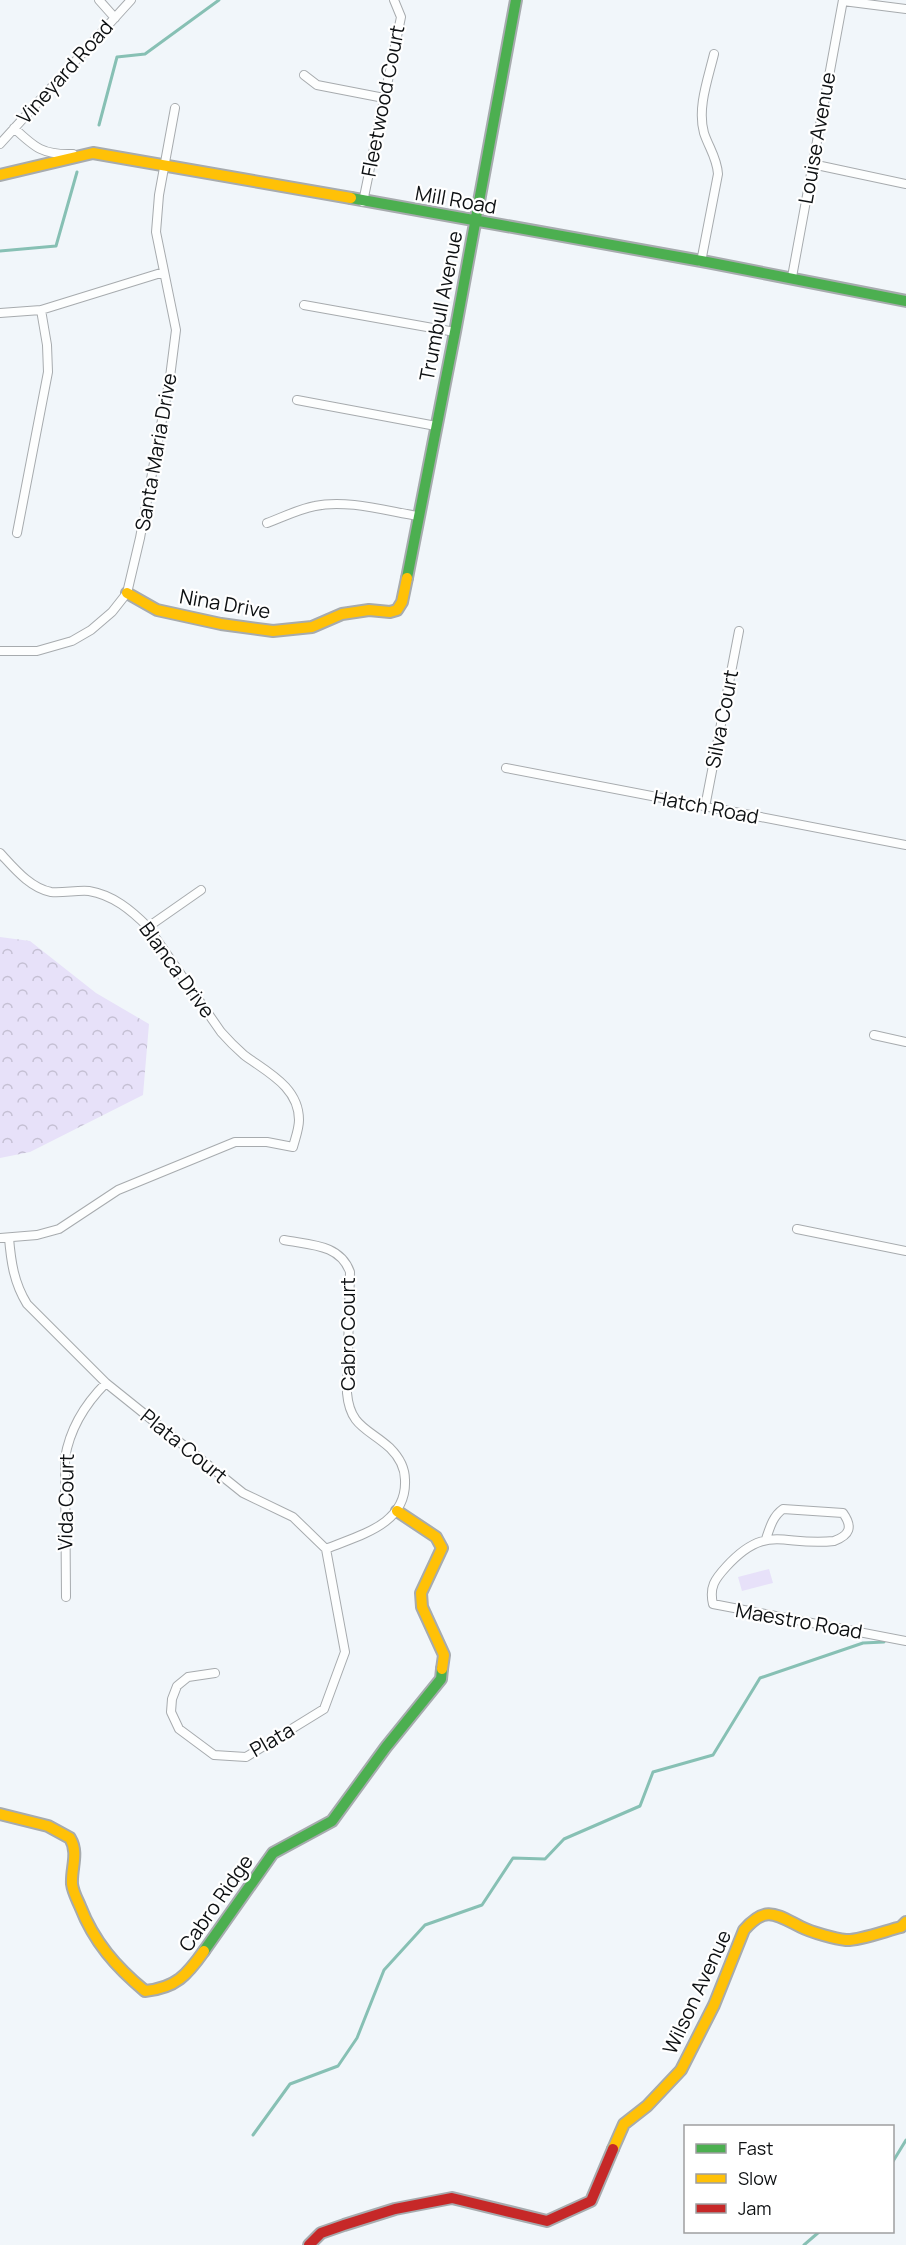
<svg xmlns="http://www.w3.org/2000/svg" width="906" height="2245" viewBox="0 0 906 2245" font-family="Manrope,sans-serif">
	<defs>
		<pattern id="forest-crowns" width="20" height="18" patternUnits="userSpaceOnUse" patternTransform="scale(1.5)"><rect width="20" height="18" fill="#e7e1f9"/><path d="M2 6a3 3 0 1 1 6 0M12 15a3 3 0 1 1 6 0" fill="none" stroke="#c5c0d4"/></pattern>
	</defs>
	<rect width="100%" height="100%" fill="#f1f6fa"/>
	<path fill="#e7e1f9" d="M769,1569L773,1583L742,1591L738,1577Z"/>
	<path fill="url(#forest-crowns)" d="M0,937L30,941L96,993L149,1024L143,1095L30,1152L0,1158Z"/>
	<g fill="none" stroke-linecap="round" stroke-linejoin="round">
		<path stroke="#87c0b4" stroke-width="3" d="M99,125L117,57L145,54L219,0
			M0,251L56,246L77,172
			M253,2135L290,2084L338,2066L357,2038L384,1970L425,1925L482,1905L513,1858L545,1859L564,1839L640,1806L653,1772L713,1755L760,1678L863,1643L884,1642
			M892,2163L906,2140
			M804,2245L819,2232"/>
		<defs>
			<path id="street" d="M99,0L115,18
				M843,1L906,9
				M304,75L317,85L384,98
				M14,128C35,148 43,155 73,154
				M0,144L131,0
				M812,164L906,184
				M363,202L401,17L394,0
				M701,262L718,174C717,158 709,148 704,133C697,108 708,79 714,54
				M792,277L843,0
				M304,305L455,332
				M0,313L41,310L164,272
				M297,400L436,426
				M267,523C283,517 299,509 315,506C346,499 387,511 418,516
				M17,533L48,372L47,345L41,310
				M0,651H37L72,641L91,630L112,612L127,593L140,538L170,377L176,330L156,232L159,195L175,108
				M506,768L906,845
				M705,807L739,631
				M0,853C14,868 30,888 51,892C64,893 77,890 89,891C113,895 131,910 148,927L221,1032C228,1040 236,1048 244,1055C267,1072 299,1087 299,1120C299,1129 295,1139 293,1147L267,1142H235L118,1190L59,1229L37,1235L0,1238
				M148,927L201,890
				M874,1035L906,1042
				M797,1229L906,1251
				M9,1238C11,1262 14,1283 27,1304L106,1383L243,1493L293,1517L326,1549L345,1652L324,1709L246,1757L214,1755L179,1729L171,1712L172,1699L177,1686L188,1677L215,1673
				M284,1240C310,1245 340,1244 350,1272L347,1393C350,1427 368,1428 390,1448C399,1457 405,1467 405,1480C407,1525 359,1535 326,1549
				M766,1539C770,1527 773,1516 783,1509L843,1513C853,1527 850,1535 834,1541C783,1547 767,1522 726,1567C715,1579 709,1587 713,1604L906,1641
				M66,1597L65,1458C70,1428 85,1404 106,1383"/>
			<path id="fast" d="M351,198L707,262L906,301
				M407,578L455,332L516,0
				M204,1951L273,1853L332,1821L386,1747L441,1679L442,1669"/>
			<path id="slow" d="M0,175L93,153L351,198
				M127,593L157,610L221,624L273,631L312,627L342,614L369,610L390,612L397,610L402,602L407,578
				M397,1511L436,1537L442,1548L421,1593L422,1607L444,1655L442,1669
				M0,1814L48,1826L70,1838C79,1853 71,1868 72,1884C73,1892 77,1899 80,1906C94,1942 116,1967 145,1991C176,1988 187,1975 204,1951
				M613,2149L624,2124L647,2106L681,2070L714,2005L744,1930C766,1905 775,1914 801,1927C811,1932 835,1939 846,1940C858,1941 888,1930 901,1927L906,1922"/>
			<path id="jam" d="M309,2245L321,2233L344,2225L395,2209L452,2198L547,2221L591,2201L613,2149"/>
		</defs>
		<use href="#street" stroke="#a7abae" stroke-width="10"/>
		<use href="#fast" stroke="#a7abae" stroke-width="14"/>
		<use href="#slow" stroke="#a7abae" stroke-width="14"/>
		<use href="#jam" stroke="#a7abae" stroke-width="14"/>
		<use href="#street" stroke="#fdfefe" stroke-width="8"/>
		<use href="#fast" stroke="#4caf50" stroke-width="10"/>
		<use href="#slow" stroke="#ffc107" stroke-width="10"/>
		<use href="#jam" stroke="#c62828" stroke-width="10"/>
	</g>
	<g text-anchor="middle" stroke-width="4.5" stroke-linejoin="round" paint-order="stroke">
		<g font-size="20" fill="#0d1012" stroke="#fff">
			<text transform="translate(65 72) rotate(-48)" y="7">Vineyard Road</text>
			<text transform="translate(383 101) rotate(-79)" y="7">Fleetwood Court</text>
			<text transform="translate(817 138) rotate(-80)" y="7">Louise Avenue</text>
			<text transform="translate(456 200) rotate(10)" y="7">Mill Road</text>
			<text transform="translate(441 306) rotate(-79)" y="7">Trumbull Avenue</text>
			<text transform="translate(156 452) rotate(-80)" y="7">Santa Maria Drive</text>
			<text transform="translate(225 604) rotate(10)" y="7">Nina Drive</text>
			<text transform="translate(722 719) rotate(-79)" y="7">Silva Court</text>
			<text transform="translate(706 807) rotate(11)" y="7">Hatch Road</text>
			<text transform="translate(177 970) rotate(54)" y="7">Blanca Drive</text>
			<text transform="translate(348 1334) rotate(-90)" y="7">Cabro Court</text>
			<text transform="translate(184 1446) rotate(39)" y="7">Plata Court</text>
			<text transform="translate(66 1502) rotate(-89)" y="7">Vida Court</text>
			<text transform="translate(799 1621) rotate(10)" y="7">Maestro Road</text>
			<text transform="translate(272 1740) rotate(-30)" y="7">Plata</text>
			<text transform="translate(216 1903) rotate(-55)" y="7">Cabro Ridge</text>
			<text transform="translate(697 1992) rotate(-65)" y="7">Wilson Avenue</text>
		</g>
	</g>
	<rect x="684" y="2125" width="210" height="108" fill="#ffffff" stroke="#9e9fa0" stroke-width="1.5"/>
	<rect x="696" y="2144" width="30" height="9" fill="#4caf50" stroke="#9e9fa0" stroke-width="1.5"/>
	<text x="738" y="2155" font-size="18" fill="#0d1012">Fast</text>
	<rect x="696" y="2174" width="30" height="9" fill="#ffc107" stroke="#9e9fa0" stroke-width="1.5"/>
	<text x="738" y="2185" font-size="18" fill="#0d1012">Slow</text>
	<rect x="696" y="2204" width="30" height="9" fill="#c62828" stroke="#9e9fa0" stroke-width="1.5"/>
	<text x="738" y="2215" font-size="18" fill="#0d1012">Jam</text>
</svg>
